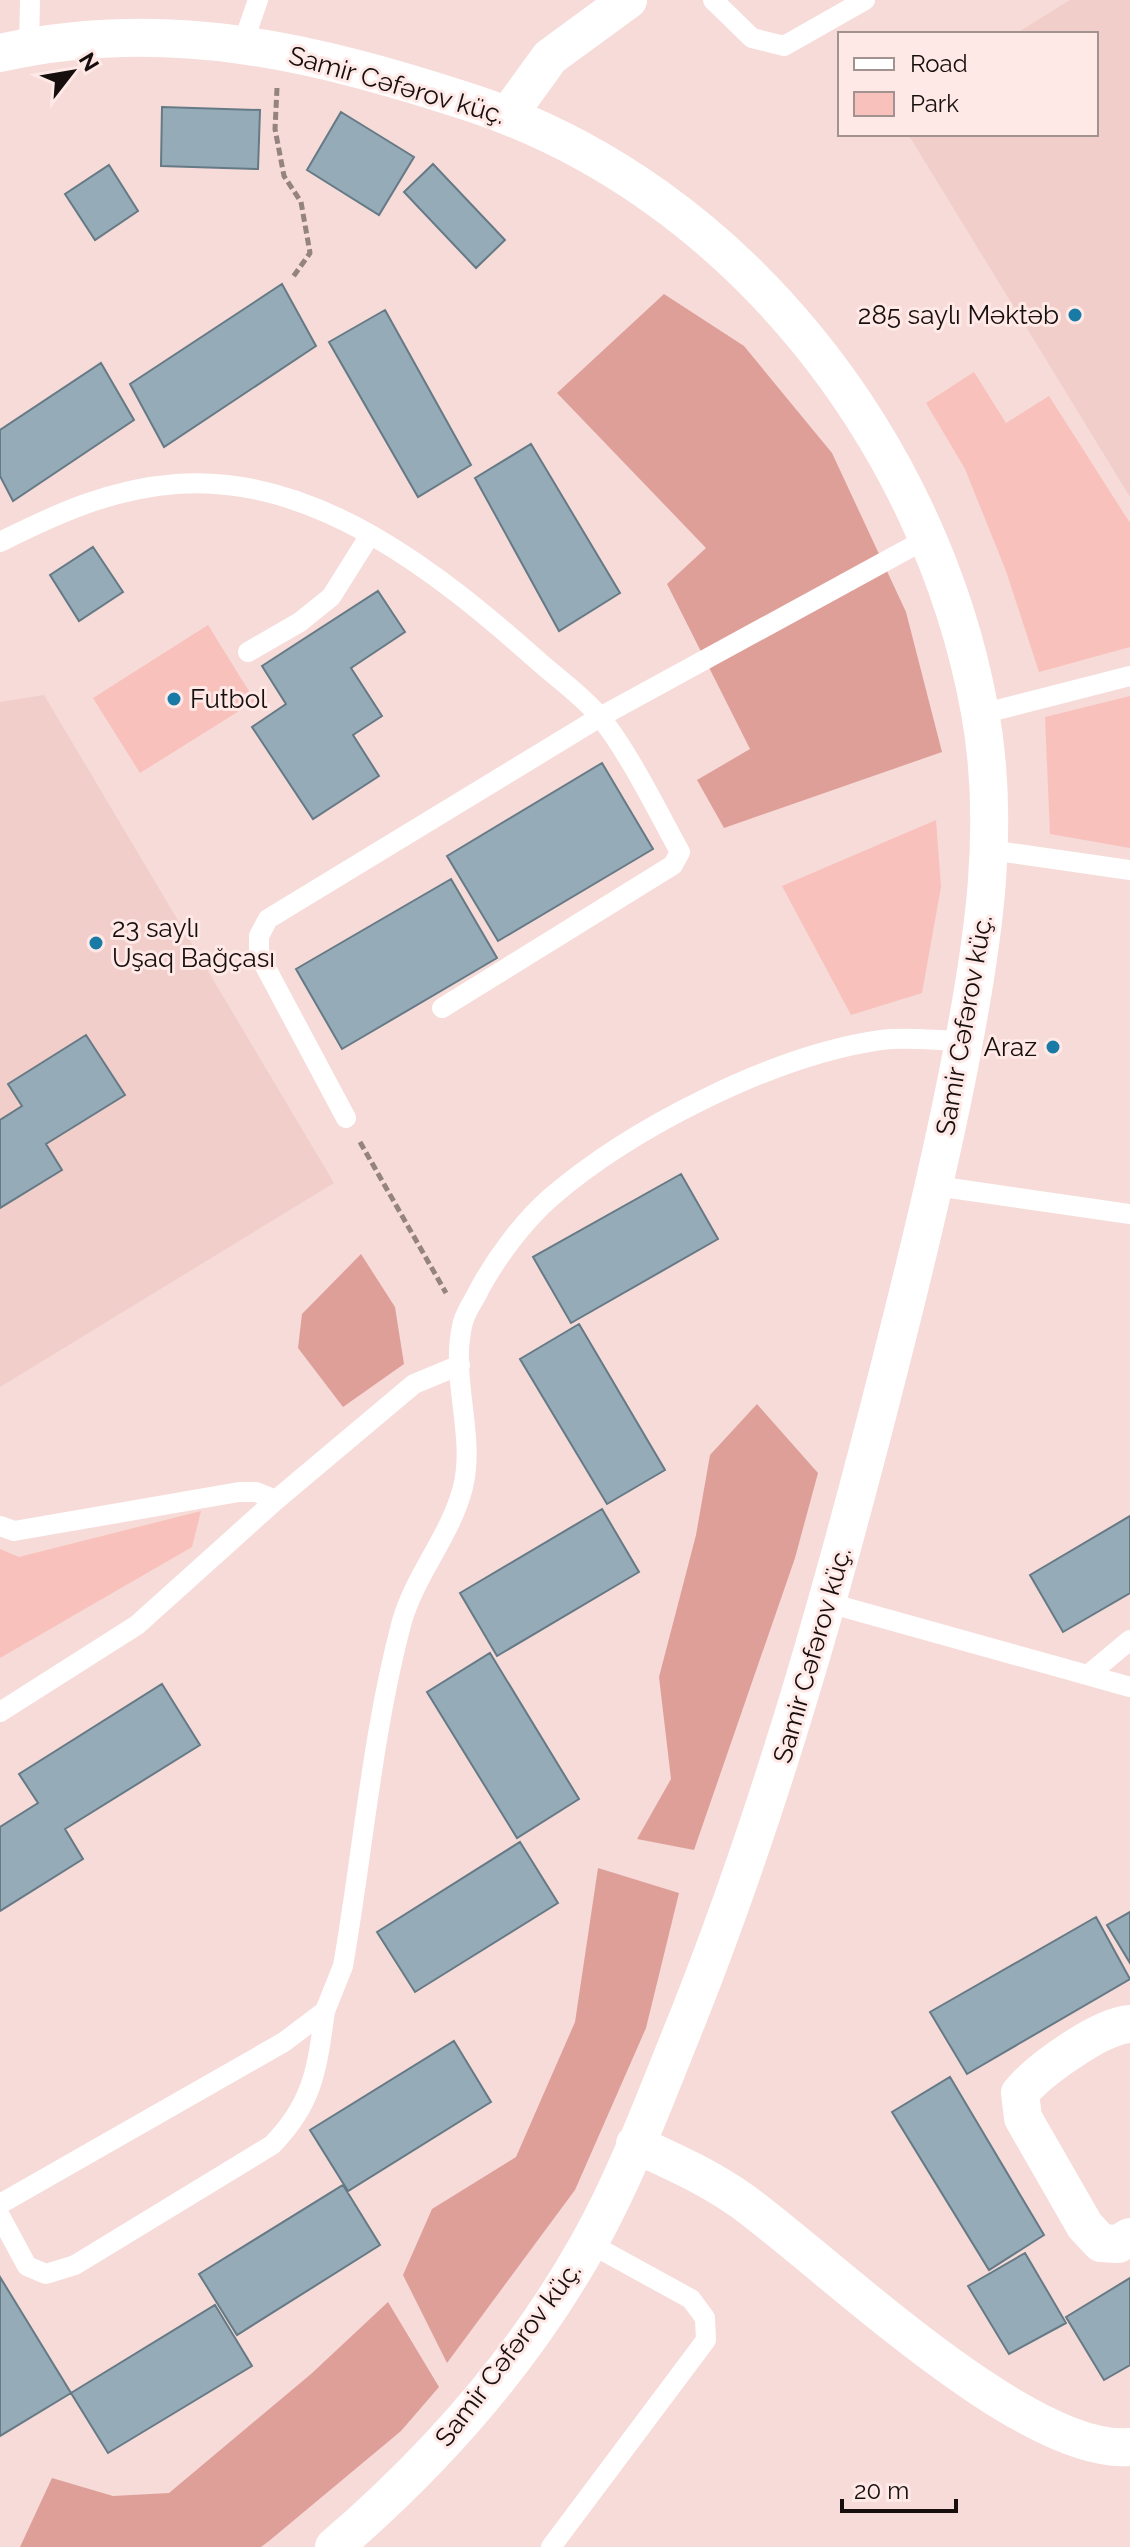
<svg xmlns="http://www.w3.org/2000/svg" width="1130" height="2547" viewBox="0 0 1130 2547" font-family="Raleway,sans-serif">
	<rect width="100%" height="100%" fill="#f6dbd8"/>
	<path fill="#f1ceca" d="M1070,0H1130V497L908,134H1096V34H1015Z
		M44,695L334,1183L0,1387V702Z"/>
	<path fill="#f9c1bc" d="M974,372L1006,423L1049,396L1130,523V647L1039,672L1006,571L965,469L926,403Z
		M208,625L255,701L140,773L93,698Z
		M1130,696V848L1050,834L1045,717Z
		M936,820L941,887L922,993L851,1015L782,886Z
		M201,1511L192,1547L0,1658V1549L19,1557Z"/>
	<path fill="#df9f99" d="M664,294L744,346L832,453L906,612L942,752L724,828L697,780L750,749L667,584L706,548L557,393Z
		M361,1254L395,1307L404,1364L343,1407L298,1348L302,1314Z
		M757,1404L818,1473L795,1558L694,1850L637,1839L671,1779L659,1677L696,1535L710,1455Z
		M598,1868L679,1893L646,2028L575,2190L447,2363L403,2275L432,2209L516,2157L575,2022Z
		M388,2302L439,2387L401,2431L269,2541L261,2547H20L52,2478L113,2496L169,2493L311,2374Z"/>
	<path fill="#96abb8" stroke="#667a86" stroke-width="2" d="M162,107L260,110L258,169L161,166Z
		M341,112L414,157L379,215L307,170Z
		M433,164L505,240L476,268L404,192Z
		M109,165L138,211L95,240L65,194Z
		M282,284L316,346L164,447L130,384Z
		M385,310L471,465L418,497L329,342Z
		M101,363L134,420L13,501L0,476V430Z
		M531,444L620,593L559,631L475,478Z
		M93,547L123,592L79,621L50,575Z
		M378,591L405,632L351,668L382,716L353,735L379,776L313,819L252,727L286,704L262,666Z
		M602,763L653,849L498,941L447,856Z
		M451,879L497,958L342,1049L296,969Z
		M86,1035L125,1095L46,1144L62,1170L0,1208V1120L22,1106L8,1084Z
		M681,1174L718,1239L571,1323L533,1257Z
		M579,1324L665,1470L607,1504L520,1359Z
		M602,1509L639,1572L497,1656L460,1593Z
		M1130,1516V1593L1063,1632L1030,1575Z
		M490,1653L579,1799L517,1838L427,1692Z
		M162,1684L200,1745L65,1829L83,1859L0,1911V1827L38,1803L19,1774Z
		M520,1842L558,1903L415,1992L377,1932Z
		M1130,1912V1963L1107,1925Z
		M1096,1917L1130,1979L967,2074L930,2012Z
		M454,2041L491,2102L348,2191L310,2130Z
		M950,2077L1044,2235L989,2270L892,2112Z
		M343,2185L380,2245L237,2335L199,2274Z
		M1025,2253L1066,2323L1009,2354L968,2286Z
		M0,2277L71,2393L0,2436Z
		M1130,2278V2365L1104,2380L1066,2317Z
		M215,2305L252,2366L108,2453L71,2393Z"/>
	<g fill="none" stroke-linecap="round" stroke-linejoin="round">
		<path stroke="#958380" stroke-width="5" stroke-dasharray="8 4" stroke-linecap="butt" d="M277,88L275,129L284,176L301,202L310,253L293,277
			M360,1142L446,1293"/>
		<path stroke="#fff" stroke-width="20" d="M713,0L752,38L784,46L865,0
			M242,46L258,0
			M29,47L30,0
			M0,542C58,513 111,489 176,484C315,473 440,574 537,660C557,678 583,696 600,717C628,751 658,812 680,852L673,865L442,1008
			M248,652L300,622L331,597L370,535
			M981,714L1130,676
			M990,850L1130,870
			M346,1118L259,955V936L268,919L600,717L926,539
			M936,1186L1130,1214
			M0,1526L14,1531L239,1492H256L276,1500
			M829,1603L1130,1687
			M1088,1675L1130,1640
			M0,1712L137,1625L276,1500L414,1384L460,1365
			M0,2204L284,2042L325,2011L343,1966C363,1852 372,1733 402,1621C416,1573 451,1535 463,1487C476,1434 449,1377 463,1322C466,1311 475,1299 480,1288C497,1257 523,1222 550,1198C631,1128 774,1055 881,1040C907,1036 937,1041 964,1041
			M0,2216L27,2266L46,2274L75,2265L272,2145C314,2102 317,2068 325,2011
			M551,2547L706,2340L705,2318L691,2299L589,2243"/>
		<path stroke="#fff" stroke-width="38" d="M0,53C166,16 313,51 472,103C735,190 931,441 980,712C1001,828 983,943 961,1057C941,1161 916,1263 890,1365C834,1586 773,1803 689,2015C658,2091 629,2171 589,2243C525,2358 434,2461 334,2547
			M508,115L550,57L628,0
			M1130,2024C1100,2026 1039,2070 1020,2093L1023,2118L1085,2226L1101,2243L1118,2244L1130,2237
			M635,2144C672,2161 708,2177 742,2201C829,2264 1025,2456 1130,2447"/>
	</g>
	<g fill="#1a7aa6" stroke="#ffe9e7" stroke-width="3">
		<circle cx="1075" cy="315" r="8"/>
		<circle cx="174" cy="699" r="8"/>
		<circle cx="96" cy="943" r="8"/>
		<circle cx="1053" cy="1047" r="8"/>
	</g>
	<g text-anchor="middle" stroke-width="6" stroke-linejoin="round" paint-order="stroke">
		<g font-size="26" fill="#170f0e" stroke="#ffe9e7">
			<text transform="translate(397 85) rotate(16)" y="9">Samir Cəfərov küç.</text>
			<text transform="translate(964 1025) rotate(-80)" y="9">Samir Cəfərov küç.</text>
			<text transform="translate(812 1655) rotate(-74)" y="9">Samir Cəfərov küç.</text>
			<text transform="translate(508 2354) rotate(-53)" y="9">Samir Cəfərov küç.</text>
		</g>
		<g font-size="26" fill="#170f0e" stroke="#ffe9e7" text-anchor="end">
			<text x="1059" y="324">285 saylı Məktəb</text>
			<text x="190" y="708" text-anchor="start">Futbol</text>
			<text x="112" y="937" text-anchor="start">23 saylı<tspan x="112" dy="30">Uşaq Bağçası</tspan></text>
			<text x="1037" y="1056">Araz</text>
		</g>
	</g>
	<rect x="838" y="32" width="260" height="104" fill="#ffe9e7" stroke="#a29290" stroke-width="2"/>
	<rect x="854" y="58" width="40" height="12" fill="#ffffff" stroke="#a29290" stroke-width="2"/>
	<text x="910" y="72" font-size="24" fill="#170f0e">Road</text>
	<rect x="854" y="92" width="40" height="24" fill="#f9c1bc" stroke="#a29290" stroke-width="2"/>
	<text x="910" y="112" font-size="24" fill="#170f0e">Park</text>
	<g transform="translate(72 72) rotate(59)" stroke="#ffe9e7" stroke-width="6" paint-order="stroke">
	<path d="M0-6L14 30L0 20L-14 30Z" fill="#170f0e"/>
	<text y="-12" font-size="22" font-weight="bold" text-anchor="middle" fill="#170f0e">N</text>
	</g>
	<path d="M842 2499v12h114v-12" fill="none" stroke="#170f0e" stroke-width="4"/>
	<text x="854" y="2499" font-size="24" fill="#170f0e" stroke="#ffe9e7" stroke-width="6" paint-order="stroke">20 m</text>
</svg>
